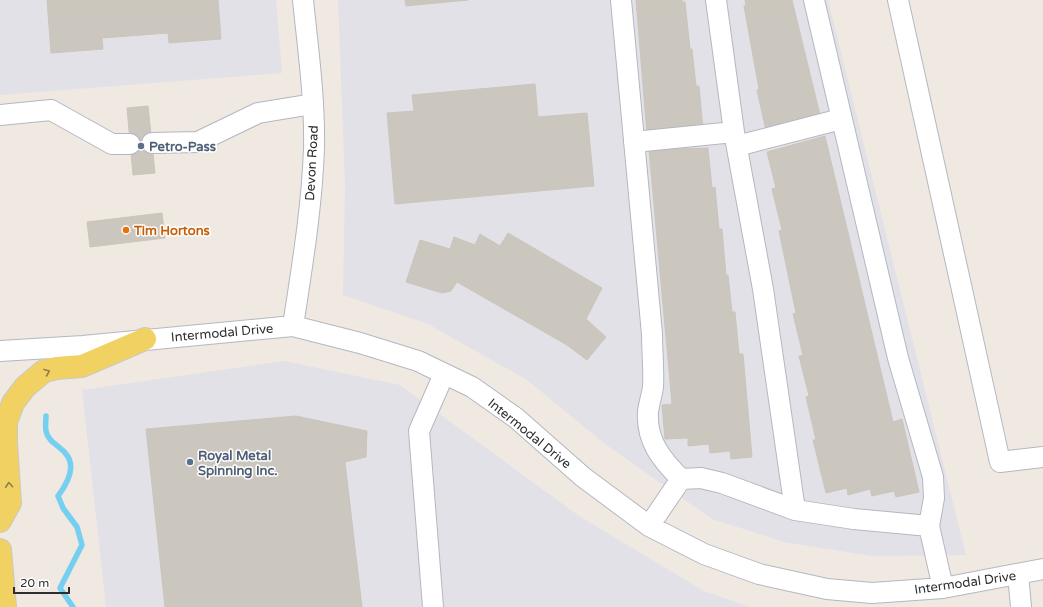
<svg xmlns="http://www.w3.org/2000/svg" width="1043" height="607" viewBox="0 0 1043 607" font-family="'Varela Round',sans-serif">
	<rect width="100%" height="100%" fill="#efe9e1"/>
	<path fill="#e3e1e8" d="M0,0H276L282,73L0,95Z
		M338,0H828L966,555L871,556L784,542L712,519L605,444L527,380L428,324L343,295L345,185Z
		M284,361L400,385L579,516L704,591L750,607H106L82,390Z"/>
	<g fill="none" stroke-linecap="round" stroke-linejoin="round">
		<path stroke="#75cff0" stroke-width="5.5" d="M46,416C46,420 45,427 46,431C48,442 60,446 66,454C77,467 67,484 58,496L63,508L77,527L82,545L60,588L73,607"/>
	</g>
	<path fill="#cbc7bf" stroke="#cbc5ba" d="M47,0H218L221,39L169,43L168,33L102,38L103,49L51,53Z
		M405,0H468L406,6Z
		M636,0H682V2H685L690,49H692L696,86H699L703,129L647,134Z
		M745,0H792L821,119L767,135L757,90L759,89L744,6H746Z
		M535,84L538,117L587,113L594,186L395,204L387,113L414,111L412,95Z
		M148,106L155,173L133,175L127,108Z
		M825,136L893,422L902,419L919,492L896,497L894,491L872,496L870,489L848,495L847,488L826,493L813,440H816L806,397L809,396L799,356L803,355L793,314L796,313L779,231L782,230L772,189L776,188L767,152Z
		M708,148L712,188L715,187L719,229H722L726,275H728L732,312H735L739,354H743L752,457L731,459L730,451L710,453L709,444L688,446V438L665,439L662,405L672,404L649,150Z
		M162,213L165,238L90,247L87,222Z
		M508,233L602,288L586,319L606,337L587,360L567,345L457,282L451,291L442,293L406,282L420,240L450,249L454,237L475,245L480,234L500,246Z
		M296,416L367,431L366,457L345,462L362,607H165L146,429Z"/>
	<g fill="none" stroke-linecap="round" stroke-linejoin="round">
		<defs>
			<path id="minor" d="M621,0L652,334C652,352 654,370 653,387C652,395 649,403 648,412C646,441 662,460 681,479
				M716,0L734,132L763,289L795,510
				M814,0L898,358L933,477L934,498L929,526
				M898,0L1000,462L1043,457
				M0,115L51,110L112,144H130
				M634,142L734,132
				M152,143L198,142L258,113L313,104
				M737,146L841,119
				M293,326C302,267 312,207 314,148C315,99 308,49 303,0
				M0,351L83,346L293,326L360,343L418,361L472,387L516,418L583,477L649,526L704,554L759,574L827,589L872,593L943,588L1043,569
				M649,526L681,479L701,478L722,483L795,510L854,519L929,526L943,588
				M1018,574L1021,607
				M433,607L419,431L444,374"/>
			<path id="major" d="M0,521L10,503L6,443V422L13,403L25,387L44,371L57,368L82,366L145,339
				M0,550L5,607"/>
		</defs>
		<use href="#minor" stroke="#b4b7c1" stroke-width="22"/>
		<use href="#major" stroke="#c9c9c9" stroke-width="24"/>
		<use href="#minor" stroke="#fff" stroke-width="20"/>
		<use href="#major" stroke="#f2d163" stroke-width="22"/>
	</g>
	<defs><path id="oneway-chevron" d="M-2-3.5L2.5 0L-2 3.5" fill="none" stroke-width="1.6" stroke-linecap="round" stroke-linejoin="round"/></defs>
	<g stroke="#908048">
		<use href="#oneway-chevron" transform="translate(47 372) rotate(-22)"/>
		<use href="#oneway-chevron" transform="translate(9 485) rotate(-94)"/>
	</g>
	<g fill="#5c6f8a" stroke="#fff" stroke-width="1.5">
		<circle cx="141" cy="146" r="4"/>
		<circle cx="190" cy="462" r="4"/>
	</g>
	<circle fill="#e8710a" stroke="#fff" stroke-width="1.5" cx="126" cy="230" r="4"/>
	<g text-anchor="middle" stroke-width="3" stroke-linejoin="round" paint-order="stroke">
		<g font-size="13" font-weight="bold" fill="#4e5e75" stroke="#fff" text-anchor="start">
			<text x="149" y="151">Petro-Pass</text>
			<text x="198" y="460">Royal Metal<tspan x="198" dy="15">Spinning Inc.</tspan></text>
		</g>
		<g font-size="13" fill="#2e2e2e" stroke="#fff">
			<text transform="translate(311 163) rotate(-87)" y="5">Devon Road</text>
			<text transform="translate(222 332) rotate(-5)" y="5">Intermodal Drive</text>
			<text transform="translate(530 433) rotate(39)" y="5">Intermodal Drive</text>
			<text transform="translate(965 582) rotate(-8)" y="5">Intermodal Drive</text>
		</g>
		<g font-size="13" font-weight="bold" fill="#c56008" stroke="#fff" text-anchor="start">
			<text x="134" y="235">Tim Hortons</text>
		</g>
	</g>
	<path d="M14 587v6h55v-6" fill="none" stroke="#2e2e2e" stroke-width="2"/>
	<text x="20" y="587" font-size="12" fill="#2e2e2e" stroke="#ffffff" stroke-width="3" paint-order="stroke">20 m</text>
</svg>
